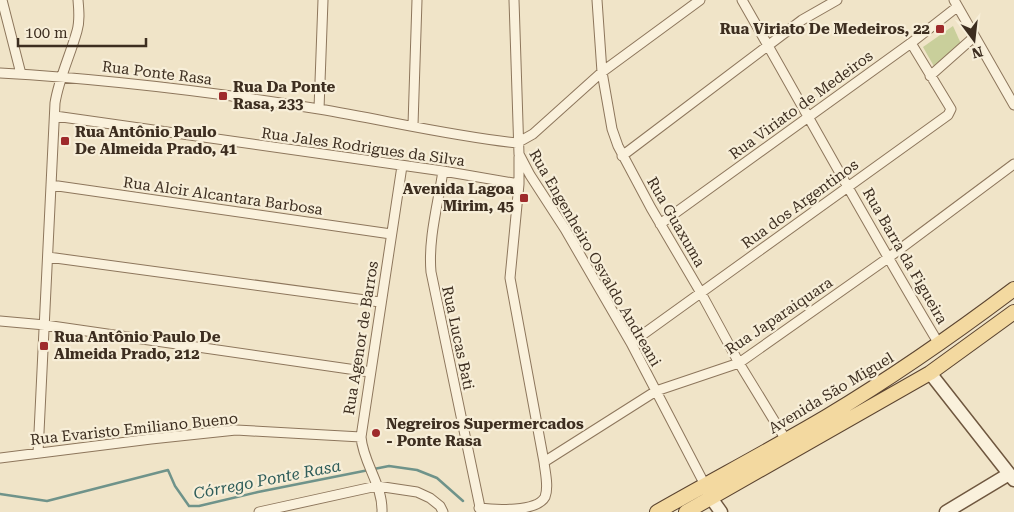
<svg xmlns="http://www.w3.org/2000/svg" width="1014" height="512" viewBox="0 0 1014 512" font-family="'Roboto Serif',serif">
	<rect width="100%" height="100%" fill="#f0e4c8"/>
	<path fill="#c9cf9b" d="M953,26L962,46L936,70L923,47Z"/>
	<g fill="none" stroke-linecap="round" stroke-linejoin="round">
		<path stroke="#6f938a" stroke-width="2.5" d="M0,494L47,501L168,470L175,486L189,506H199L258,492L389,466L417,470L437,478L463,501"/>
		<defs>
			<path id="minor" d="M2,0L21,74
				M514,0L519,154L530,175L565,229L631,343L705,485
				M597,0L602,72L612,129L618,146L651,208L701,293L739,363L786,440
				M742,0C808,115 871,231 939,344
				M954,0L1014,105
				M0,73C107,79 213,92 319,109C385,120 451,136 517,143L533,134L602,72L700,0
				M930,76L974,37
				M319,109L323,0
				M55,116L443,171L519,184
				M413,125L417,0
				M622,156L802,20L837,0
				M443,171C438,204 428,239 431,272L481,512
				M51,185L391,234
				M660,224L911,43L957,7
				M48,257L380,302
				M0,321L45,325L370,372
				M631,343L948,115L951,109L911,43
				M38,453L55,103C59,78 70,56 77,31C80,21 79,11 78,0
				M0,458L151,439L236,430L361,437
				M544,462L656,391L739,363L888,258L1014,164
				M479,508C496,510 537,512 545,497C549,487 545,472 544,462L510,278L519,184V157
				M259,512L377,486L417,492L430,498L440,506L443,512
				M382,512C383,485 363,463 361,437L402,166"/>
			<path id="secondary" d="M930,373L1014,480
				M707,489L711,498L721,512
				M946,512L1009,474"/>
			<path id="primary" d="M657,512C713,480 770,450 826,417C891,378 953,335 1014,289
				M686,512L930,373L1014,312"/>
		</defs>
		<use href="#minor" stroke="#8d765c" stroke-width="11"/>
		<use href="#secondary" stroke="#6f573f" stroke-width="15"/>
		<use href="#primary" stroke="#5b4430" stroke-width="16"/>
		<use href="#minor" stroke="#faf1dc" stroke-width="9"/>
		<use href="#secondary" stroke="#faf1dc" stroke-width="12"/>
		<use href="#primary" stroke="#f3d9a0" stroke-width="14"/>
	</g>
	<g fill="#9e2a2b" stroke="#f7eed8" stroke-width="2">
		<rect x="935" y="24" width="10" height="10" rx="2.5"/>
		<rect x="218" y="91" width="10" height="10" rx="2.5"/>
		<rect x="60" y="136" width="10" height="10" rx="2.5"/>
		<rect x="519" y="193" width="10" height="10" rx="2.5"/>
		<rect x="39" y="341" width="10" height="10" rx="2.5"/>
		<circle cx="376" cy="433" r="5"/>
	</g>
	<g text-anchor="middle" stroke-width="4.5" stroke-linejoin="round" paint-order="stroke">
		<g font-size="15" font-weight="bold" fill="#3d2e20" stroke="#f7eed8" text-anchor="start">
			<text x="930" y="34" text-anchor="end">Rua Viriato De Medeiros, 22</text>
			<text x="233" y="92">Rua Da Ponte<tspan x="233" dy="17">Rasa, 233</tspan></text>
			<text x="75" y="137">Rua Antônio Paulo<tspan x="75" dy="17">De Almeida Prado, 41</tspan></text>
			<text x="514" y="194" text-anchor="end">Avenida Lagoa<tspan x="514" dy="17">Mirim, 45</tspan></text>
			<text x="54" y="342">Rua Antônio Paulo De<tspan x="54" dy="17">Almeida Prado, 212</tspan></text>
			<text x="386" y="429">Negreiros Supermercados<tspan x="386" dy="17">- Ponte Rasa</tspan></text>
		</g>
		<g font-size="15" fill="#3d2e20" stroke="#f7eed8">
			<text transform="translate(157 73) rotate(7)" y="5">Rua Ponte Rasa</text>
			<text transform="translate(801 105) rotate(-36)" y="5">Rua Viriato de Medeiros</text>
			<text transform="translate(363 147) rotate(8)" y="5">Rua Jales Rodrigues da Silva</text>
			<text transform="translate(223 196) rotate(8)" y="5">Rua Alcir Alcantara Barbosa</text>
			<text transform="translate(800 204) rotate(-36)" y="5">Rua dos Argentinos</text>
			<text transform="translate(676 222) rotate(60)" y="5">Rua Guaxuma</text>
			<text transform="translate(905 256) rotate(60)" y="5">Rua Barra da Figueira</text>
			<text transform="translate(595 258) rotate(60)" y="5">Rua Engenheiro Osvaldo Andreani</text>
			<text transform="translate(779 316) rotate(-34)" y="5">Rua Japaraiquara</text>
			<text transform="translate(361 338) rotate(-81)" y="5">Rua Agenor de Barros</text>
			<text transform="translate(458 338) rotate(78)" y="5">Rua Lucas Bati</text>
			<text transform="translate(831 393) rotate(-31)" y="5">Avenida São Miguel</text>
			<text transform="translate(134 429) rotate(-6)" y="5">Rua Evaristo Emiliano Bueno</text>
		</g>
		<g font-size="16" font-style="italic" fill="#2f5d5a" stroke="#f7eed8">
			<text transform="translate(267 479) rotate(-11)" y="6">Córrego Ponte Rasa</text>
		</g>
	</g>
	<g transform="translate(974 40) rotate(165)" stroke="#f7eed8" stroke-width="4" paint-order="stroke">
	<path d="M0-4L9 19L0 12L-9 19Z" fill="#3d2e20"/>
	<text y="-8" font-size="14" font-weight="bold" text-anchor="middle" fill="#3d2e20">N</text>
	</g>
	<path d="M18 38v8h128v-8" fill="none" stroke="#3d2e20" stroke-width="2.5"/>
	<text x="25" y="38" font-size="15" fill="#3d2e20" stroke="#f7eed8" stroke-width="4" paint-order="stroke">100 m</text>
</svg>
